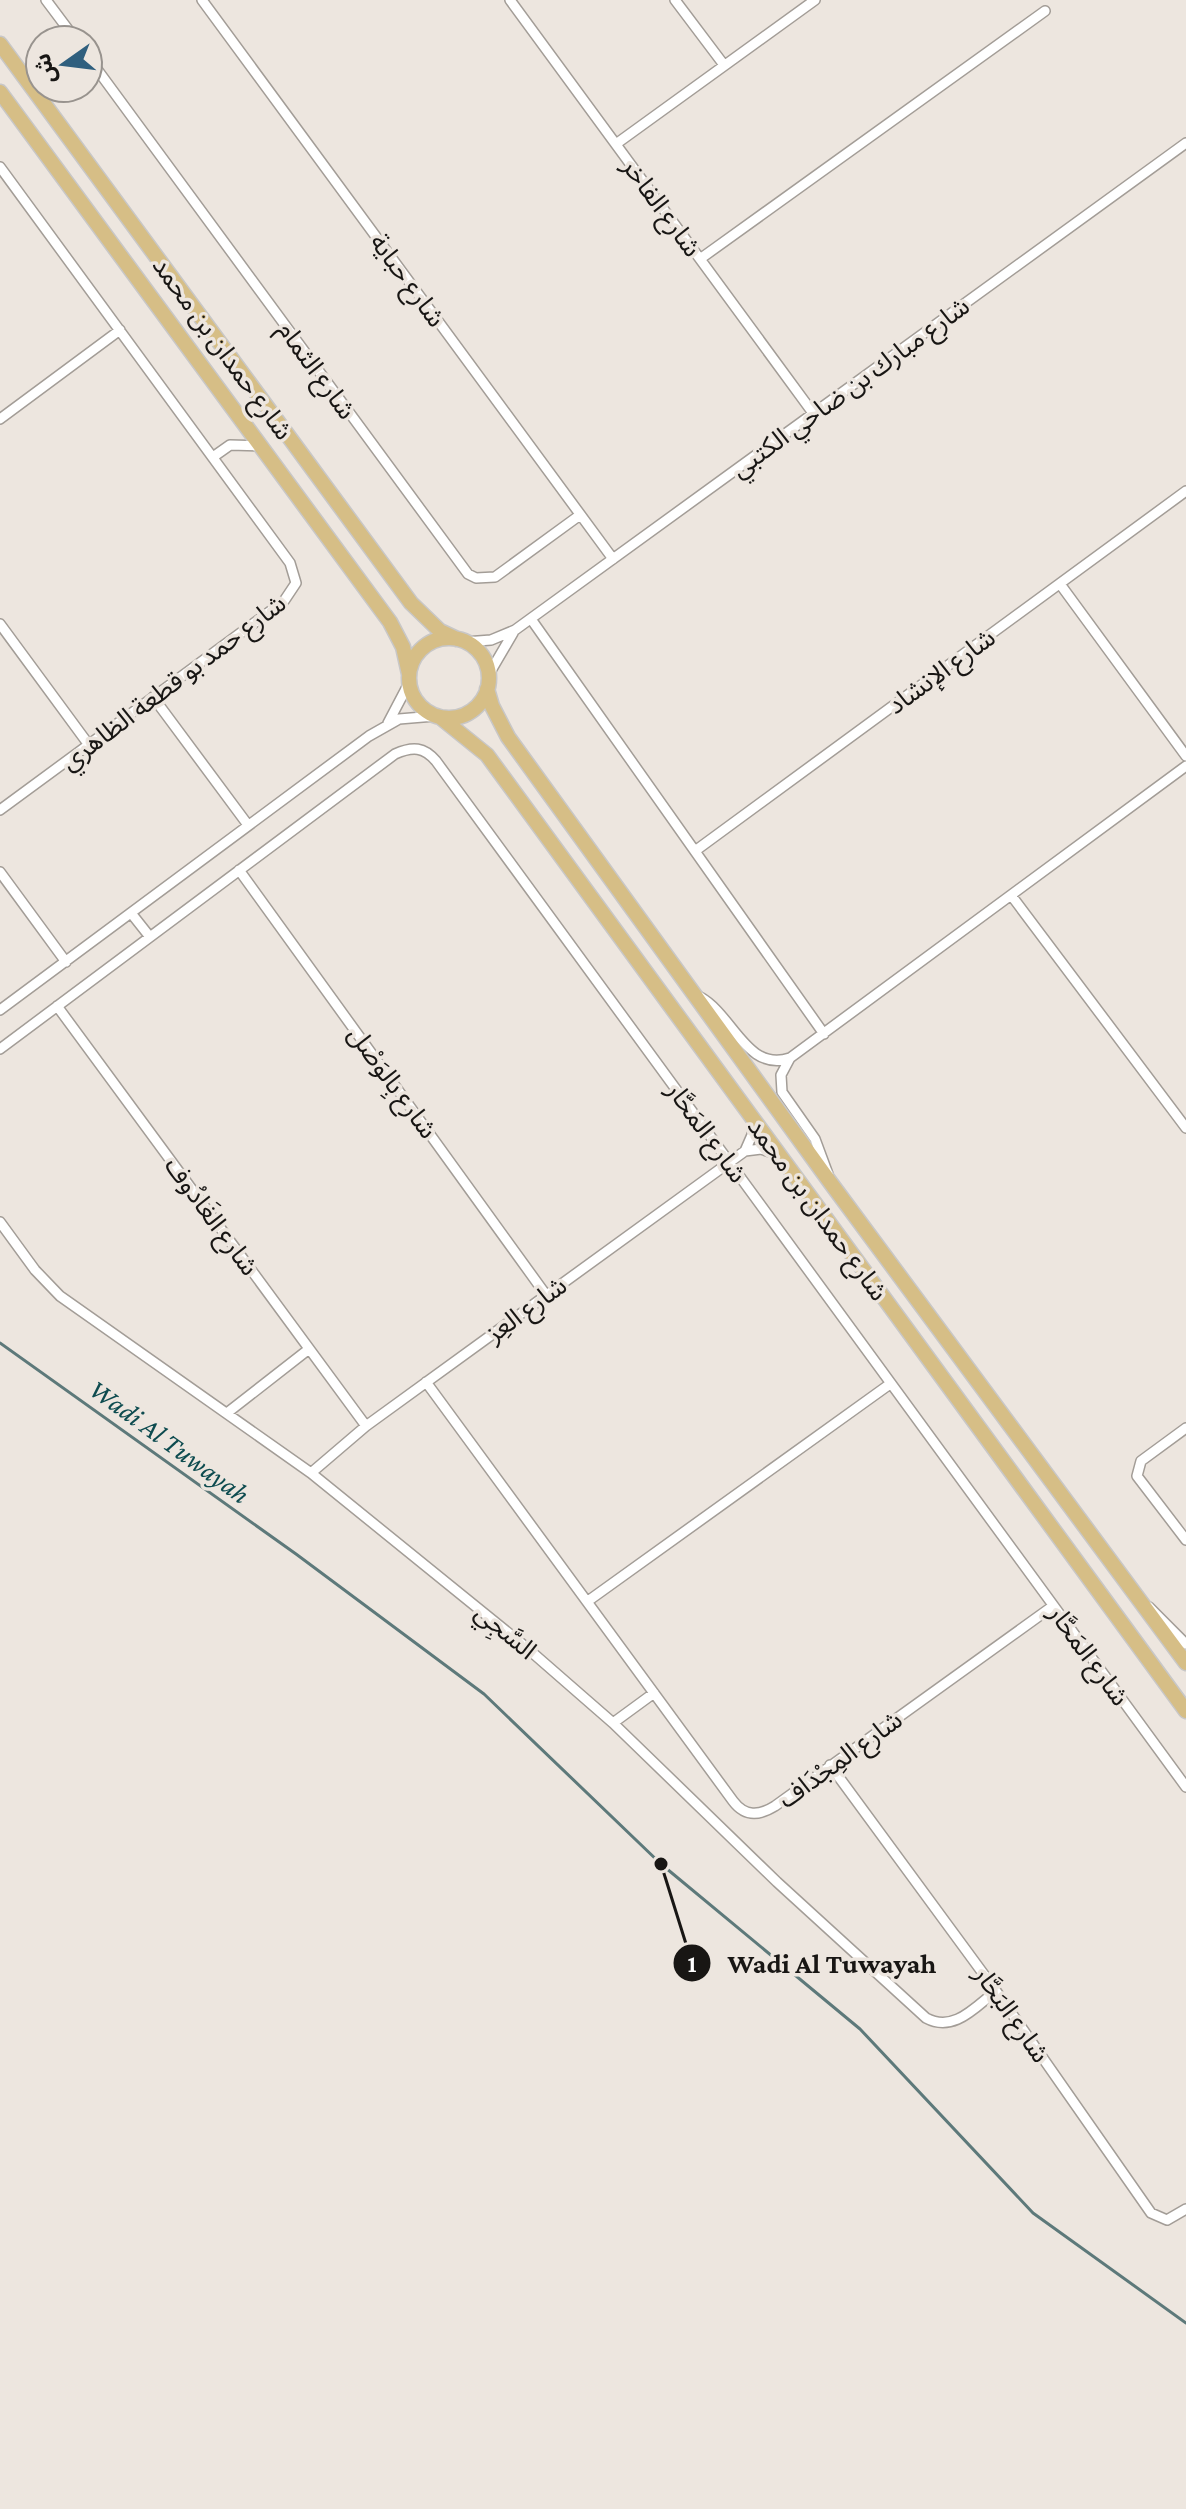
<svg xmlns="http://www.w3.org/2000/svg" width="1186" height="2509" viewBox="0 0 1186 2509" font-family="'Crimson Pro','Noto Sans Arabic',serif">
	<rect width="100%" height="100%" fill="#ede6df"/>
	<g fill="none" stroke-linecap="round" stroke-linejoin="round">
		<path stroke="#5d797a" stroke-width="3" d="M0,1343L296,1554L484,1694L661,1864L860,2029L1033,2213L1186,2323"/>
		<defs>
			<path id="minor" d="M46,0L76,40
				M202,0L613,559
				M510,0L813,413
				M675,0L724,65
				M88,57L468,574L476,578L495,577L580,515
				M616,144L815,0
				M0,167L290,563L296,583L284,601L0,810
				M700,259L1045,11
				M0,419L120,330
				M213,457L230,445L260,446
				M1060,584L1186,756
				M531,619L824,1034
				M0,624L89,745
				M465,642L491,640L515,630L1186,143
				M489,674L513,633
				M153,697L248,825
				M388,723L409,683
				M695,851L1186,491
				M239,870L546,1295
				M0,872L66,962
				M1011,895L1186,1128
				M131,913L150,937
				M700,997C733,1015 747,1073 790,1058L1186,766
				M57,1006L366,1426
				M0,1010L369,736L399,719L435,716
				M0,1049L395,754C413,746 424,747 436,761L1186,1787
				M790,1058L781,1075L782,1092L815,1139L828,1174
				M745,1151L752,1135L753,1118
				M0,1222L35,1270L60,1296L311,1473L527,1648L613,1723L777,1882L926,2018C954,2033 975,2007 996,1991
				M426,1382L733,1801C745,1817 759,1816 775,1806L1053,1606
				M227,1413L309,1349
				M1186,1428L1141,1461L1137,1476L1186,1540
				M311,1473L366,1426L745,1151L761,1149L776,1154
				M588,1601L890,1384
				M1149,1607L1186,1644
				M613,1723L654,1693
				M830,1765L996,1991L1151,2213L1167,2220L1186,2209"/>
			<path id="primary" d="M0,44L411,603L440,631L457,639
				M0,92L390,622L403,647L409,674
				M409 678a40 40 0 1 1 80 0a40 40 0 1 1-80 0Z
				M487,689L492,706L508,737L830,1182L1186,1663
				M440,717L487,755L1186,1711"/>
		</defs>
		<use href="#minor" stroke="#a39d97" stroke-width="12"/>
		<use href="#primary" stroke="#c8c7c7" stroke-width="17"/>
		<use href="#minor" stroke="#fff" stroke-width="9"/>
		<use href="#primary" stroke="#d6be86" stroke-width="14"/>
	</g>
	<g text-anchor="middle" stroke-width="7" stroke-linejoin="round" paint-order="stroke">
		<g font-size="26" fill="#181614" stroke="#ede6df">
			<text transform="translate(662 207) rotate(54)" y="9">شارع الفاخر</text>
			<text transform="translate(408 280) rotate(54)" y="9">شارع حباية</text>
			<text transform="translate(223 348) rotate(54)" y="9">شارع حمدان بن محمد</text>
			<text transform="translate(317 370) rotate(54)" y="9">شارع الثمام</text>
			<text transform="translate(850 387) rotate(-36)" y="9">شارع مبارك بن ضاحي الكتبي</text>
			<text transform="translate(941 671) rotate(-36)" y="9">شارع الإنشاد</text>
			<text transform="translate(173 682) rotate(-37)" y="9">شارع حمد بو قطعة الظاهري</text>
			<text transform="translate(393 1082) rotate(54)" y="9">شارع بِالوَصْل</text>
			<text transform="translate(707 1132) rotate(54)" y="9">شارع المَحَّار</text>
			<text transform="translate(818 1209) rotate(54)" y="9">شارع حمدان بن محمد</text>
			<text transform="translate(212 1216) rotate(54)" y="9">شارع الغَادُوف</text>
			<text transform="translate(526 1309) rotate(-36)" y="9">شارع العِز</text>
			<text transform="translate(506 1631) rotate(40)" y="9">السَّجِي</text>
			<text transform="translate(1089 1655) rotate(54)" y="9">شارع المَحَّار</text>
			<text transform="translate(840 1759) rotate(-36)" y="9">شارع المِجْدَاف</text>
			<text transform="translate(1012 2014) rotate(55)" y="9">شارع البَحَّار</text>
		</g>
		<g font-size="28" font-style="italic" fill="#0d4b4f" stroke="#ede6df">
			<text transform="translate(170 1441) rotate(36)" y="10">Wadi Al Tuwayah</text>
		</g>
	</g>
	<path fill="none" stroke="#181614" stroke-width="3" d="M661 1864L692 1963"/>
	<g fill="#181614" stroke="#ede6df" stroke-width="3">
		<circle cx="661" cy="1864" r="8"/>
		<circle cx="692" cy="1963" r="20"/>
	</g>
	<g font-size="24" text-anchor="middle" font-weight="bold" fill="#fff">
		<text x="692" y="1972">1</text>
	</g>
	<g font-size="28" text-anchor="middle" font-weight="bold" fill="#181614" stroke="#ede6df" stroke-width="7" stroke-linejoin="round" paint-order="stroke">
		<text x="832" y="1973">Wadi Al Tuwayah</text>
	</g>
	<g transform="translate(64 64) rotate(256)"><circle r="38" fill="#ede6df" stroke="#98938e" stroke-width="2"/>
	<path d="M0-6L14 30L0 20L-14 30Z" fill="#2f5f7e"/>
	<text y="-12" font-size="22" font-weight="bold" text-anchor="middle" fill="#181614">ش</text>
	</g>
</svg>
